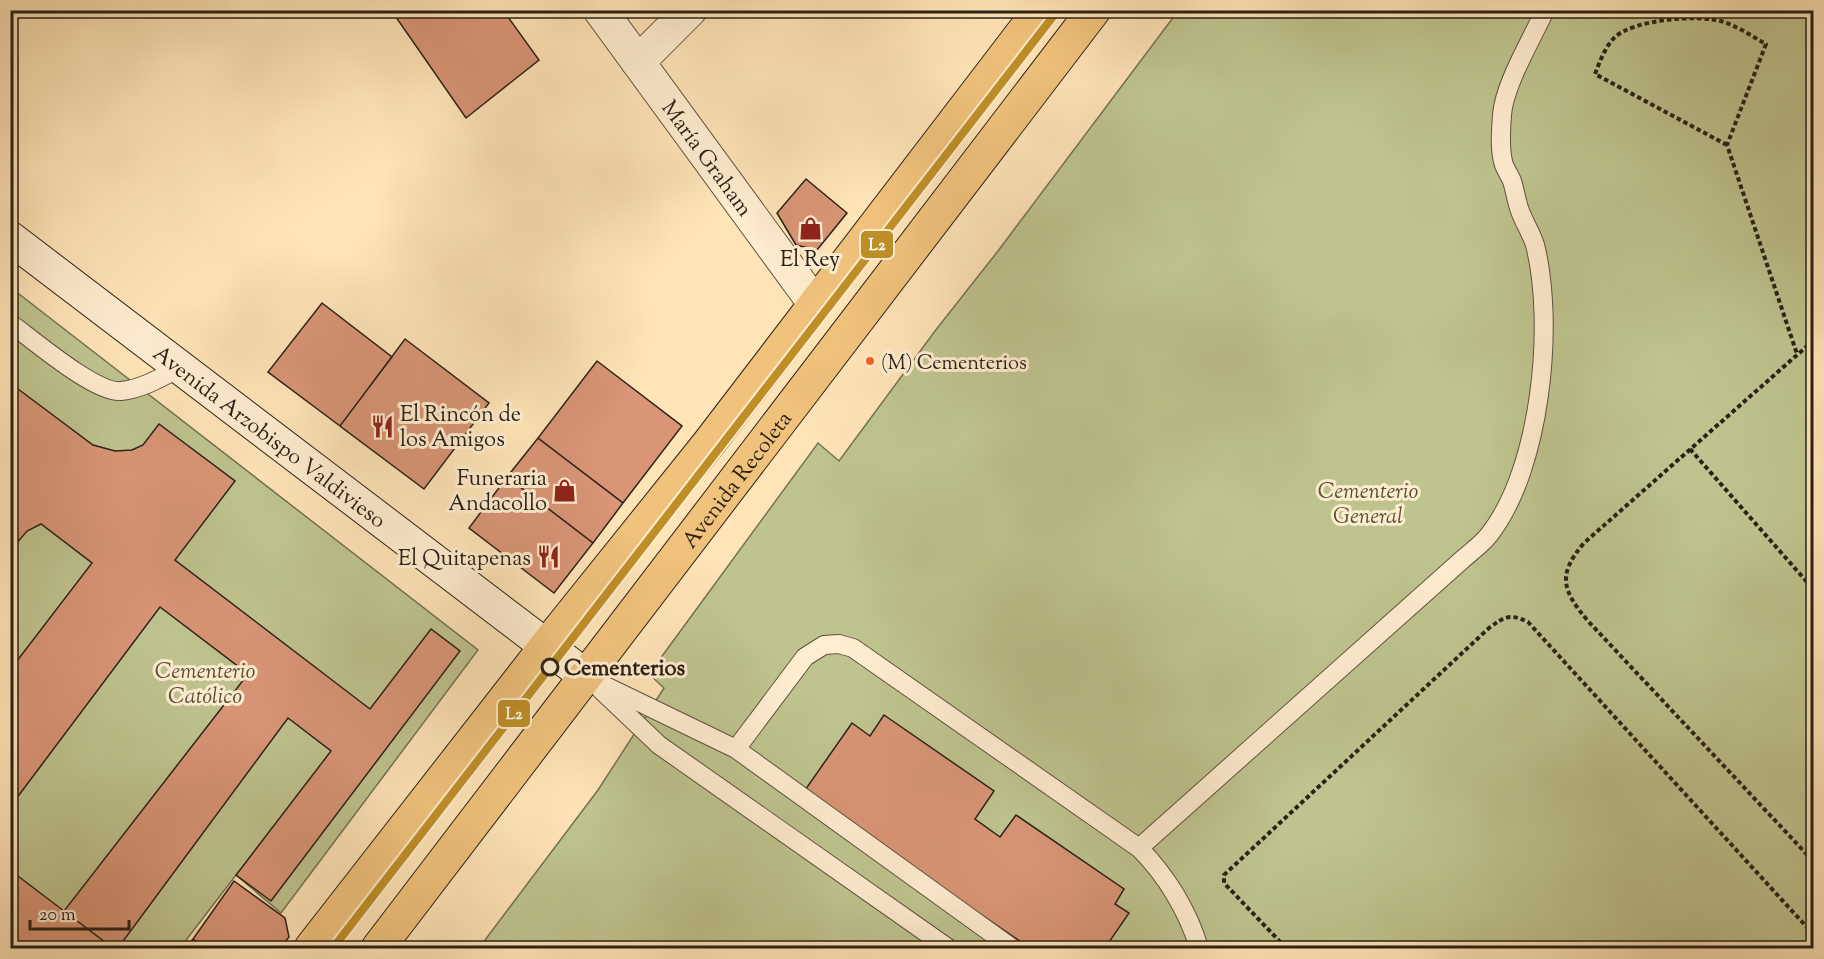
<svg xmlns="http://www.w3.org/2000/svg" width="1824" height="959" viewBox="0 0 1824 959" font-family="'Sorts Mill Goudy',serif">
	<rect width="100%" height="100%" fill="#ffe4b7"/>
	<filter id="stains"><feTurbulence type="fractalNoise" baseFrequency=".00333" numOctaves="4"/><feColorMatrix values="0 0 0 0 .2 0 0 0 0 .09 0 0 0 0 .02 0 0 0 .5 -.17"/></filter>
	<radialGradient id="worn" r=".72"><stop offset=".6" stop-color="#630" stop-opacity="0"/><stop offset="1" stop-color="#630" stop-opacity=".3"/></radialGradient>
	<path fill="#bfc48f" stroke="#747252" stroke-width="1.5" d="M1178,11H1813V948H479L598,790L664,688L649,674L818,443L839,461L935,331L998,251Z
		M10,287L478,650L281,913L236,875L180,948H11Z"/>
	<path fill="#d99576" stroke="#292116" stroke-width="1.5" d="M391,10H503L539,60L466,118Z
		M806,179L847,213L817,250L796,245L777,213Z
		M322,303L392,357L340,426L268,372Z
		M405,339L489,403L424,489L340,426Z
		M597,361L682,426L623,503L538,438Z
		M10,383L93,445L115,451L132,450L143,445L159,424L235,481L175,560L370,709L431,629L460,651L271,901L236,875L331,751L288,718L118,948H113L64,911L248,674L160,607L10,807V670L92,563L41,524L27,531L10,551Z
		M538,438L623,503L593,543L507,477Z
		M507,477L593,543L554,593L469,528Z
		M884,715L994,791L975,819L1000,837L1016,815L1124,889L1115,904L1129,913L1105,948H1030L803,793L852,723L870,736Z
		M10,870L64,911L113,948H10Z
		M234,881L285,918L289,937L280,948H206L193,939Z
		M193,939L206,948H186Z"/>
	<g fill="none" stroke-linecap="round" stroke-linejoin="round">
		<defs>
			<path id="service" d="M10,323C32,339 96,394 121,391C142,389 162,377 181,367
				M587,677L736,749L1012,948
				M601,690L659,745L948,948
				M736,749L805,657L824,645L839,644L853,648L1139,848L1463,559C1471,552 1482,544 1489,535C1541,469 1555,324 1535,245C1531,232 1523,221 1519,208C1516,199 1515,190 1512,181C1510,176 1506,170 1504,165C1499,150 1501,130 1502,115C1504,85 1532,39 1545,10
				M1139,848C1166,875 1188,911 1199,948"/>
			<g id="minor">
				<path id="s1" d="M600,10L815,304"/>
				<path d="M638,62L690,10"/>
			</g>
			<g id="secondary">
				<path id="s2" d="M10,238L587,677"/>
			</g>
			<g id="primary">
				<path d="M311,948L547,645L709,443L1040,10"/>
				<path id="s3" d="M378,948L1094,10"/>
			</g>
		</defs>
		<use href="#service" stroke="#5e523e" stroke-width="20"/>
		<use href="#minor" stroke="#5e523e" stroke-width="35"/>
		<use href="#secondary" stroke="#292116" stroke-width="35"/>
		<use href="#primary" stroke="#292116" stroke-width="35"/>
		<path stroke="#292116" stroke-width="4" stroke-dasharray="4.5 3" stroke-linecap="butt" d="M1727,145L1595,74C1600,61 1605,47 1615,37C1635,19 1700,14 1724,22C1739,27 1753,37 1766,44L1727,145L1797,354
			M1814,340L1584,543C1557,575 1562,590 1588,621L1814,862
			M1690,449L1814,590
			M1286,948L1224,883V875L1489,628C1504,617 1510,613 1528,622L1814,935"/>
		<use href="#service" stroke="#ffedd0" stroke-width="18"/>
		<use href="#minor" stroke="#ffedd0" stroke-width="33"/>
		<use href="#secondary" stroke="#ffedd0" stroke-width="33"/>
		<use href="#primary" stroke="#f0c27c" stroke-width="33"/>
		<defs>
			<path id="metro-1" d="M333,948L1058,10"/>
		</defs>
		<use href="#metro-1" stroke="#ffedd0" stroke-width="12"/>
		<use href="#metro-1" stroke="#bf8f27" stroke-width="8"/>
	</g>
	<defs>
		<symbol id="shop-bare" viewBox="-9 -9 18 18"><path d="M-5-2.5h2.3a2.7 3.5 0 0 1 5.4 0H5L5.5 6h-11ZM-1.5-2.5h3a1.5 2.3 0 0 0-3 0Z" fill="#8f2418" stroke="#ffedd0" stroke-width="2.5" paint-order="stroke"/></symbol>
		<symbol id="restaurant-bare" viewBox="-9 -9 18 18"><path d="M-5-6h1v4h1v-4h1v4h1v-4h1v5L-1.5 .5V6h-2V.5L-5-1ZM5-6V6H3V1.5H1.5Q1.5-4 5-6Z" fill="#8f2418" stroke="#ffedd0" stroke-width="2.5" paint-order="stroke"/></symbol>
	</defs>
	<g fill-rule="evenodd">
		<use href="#shop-bare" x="794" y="212" width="33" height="33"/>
		<use href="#restaurant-bare" x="366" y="410" width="33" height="33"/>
		<use href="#shop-bare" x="548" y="474" width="33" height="33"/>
		<use href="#restaurant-bare" x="532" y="540" width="33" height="33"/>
	</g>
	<circle fill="#f26522" stroke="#ffedd0" stroke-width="2" cx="870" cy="361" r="5"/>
	<circle fill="#ffedd0" stroke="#292116" stroke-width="3" cx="550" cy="667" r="8"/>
	<g text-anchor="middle" stroke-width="6" stroke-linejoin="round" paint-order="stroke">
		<g font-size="20" fill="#292116" stroke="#ffedd0" text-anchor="start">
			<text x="881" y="369">(M) Cementerios</text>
		</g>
		<g font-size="22" fill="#292116" stroke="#ffedd0">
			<text dy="8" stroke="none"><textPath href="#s1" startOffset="183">María Graham</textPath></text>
			<text dy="8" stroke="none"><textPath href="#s2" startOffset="327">Avenida Arzobispo Valdivieso</textPath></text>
			<text dy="8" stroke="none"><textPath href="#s3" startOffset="590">Avenida Recoleta</textPath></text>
		</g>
		<g font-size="22" fill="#292116" stroke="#ffedd0" text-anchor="end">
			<text x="810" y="266" text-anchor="middle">El Rey</text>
			<text x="400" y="421" text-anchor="start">El Rincón de<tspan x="400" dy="25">los Amigos</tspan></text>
			<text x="547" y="485">Funeraria<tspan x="547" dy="25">Andacollo</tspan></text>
			<text x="531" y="565">El Quitapenas</text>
		</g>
		<g font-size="22" font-style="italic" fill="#56523a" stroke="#ffedd0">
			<text x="1368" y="498">Cementerio<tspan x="1368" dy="25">General</tspan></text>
			<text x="205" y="678">Cementerio<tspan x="205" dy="25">Católico</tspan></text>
		</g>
		<g font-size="22" font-weight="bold" fill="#292116" stroke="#ffedd0" text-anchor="start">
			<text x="564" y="675">Cementerios</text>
		</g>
	</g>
	<g stroke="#ffedd0" stroke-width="2">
		<rect x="860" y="230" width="34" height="29" rx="6" fill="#bf8f27"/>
		<rect x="497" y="699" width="34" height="29" rx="6" fill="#bf8f27"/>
	</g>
	<g font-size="16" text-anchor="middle" font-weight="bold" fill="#fff">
		<text x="877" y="250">L2</text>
		<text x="514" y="719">L2</text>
	</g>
	<rect width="1824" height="959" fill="none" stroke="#ffe4b7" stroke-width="36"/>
	<rect x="12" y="12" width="1800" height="935" fill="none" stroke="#292116" stroke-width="3"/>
	<rect x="18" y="18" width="1788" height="923" fill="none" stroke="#292116" stroke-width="1.5"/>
	<path d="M30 920v9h99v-9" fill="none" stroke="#292116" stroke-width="3"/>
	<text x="39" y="920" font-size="18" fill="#292116" stroke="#ffedd0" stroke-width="4.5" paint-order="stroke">20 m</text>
	<rect width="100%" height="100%" filter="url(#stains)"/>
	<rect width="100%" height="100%" fill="url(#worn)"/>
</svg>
